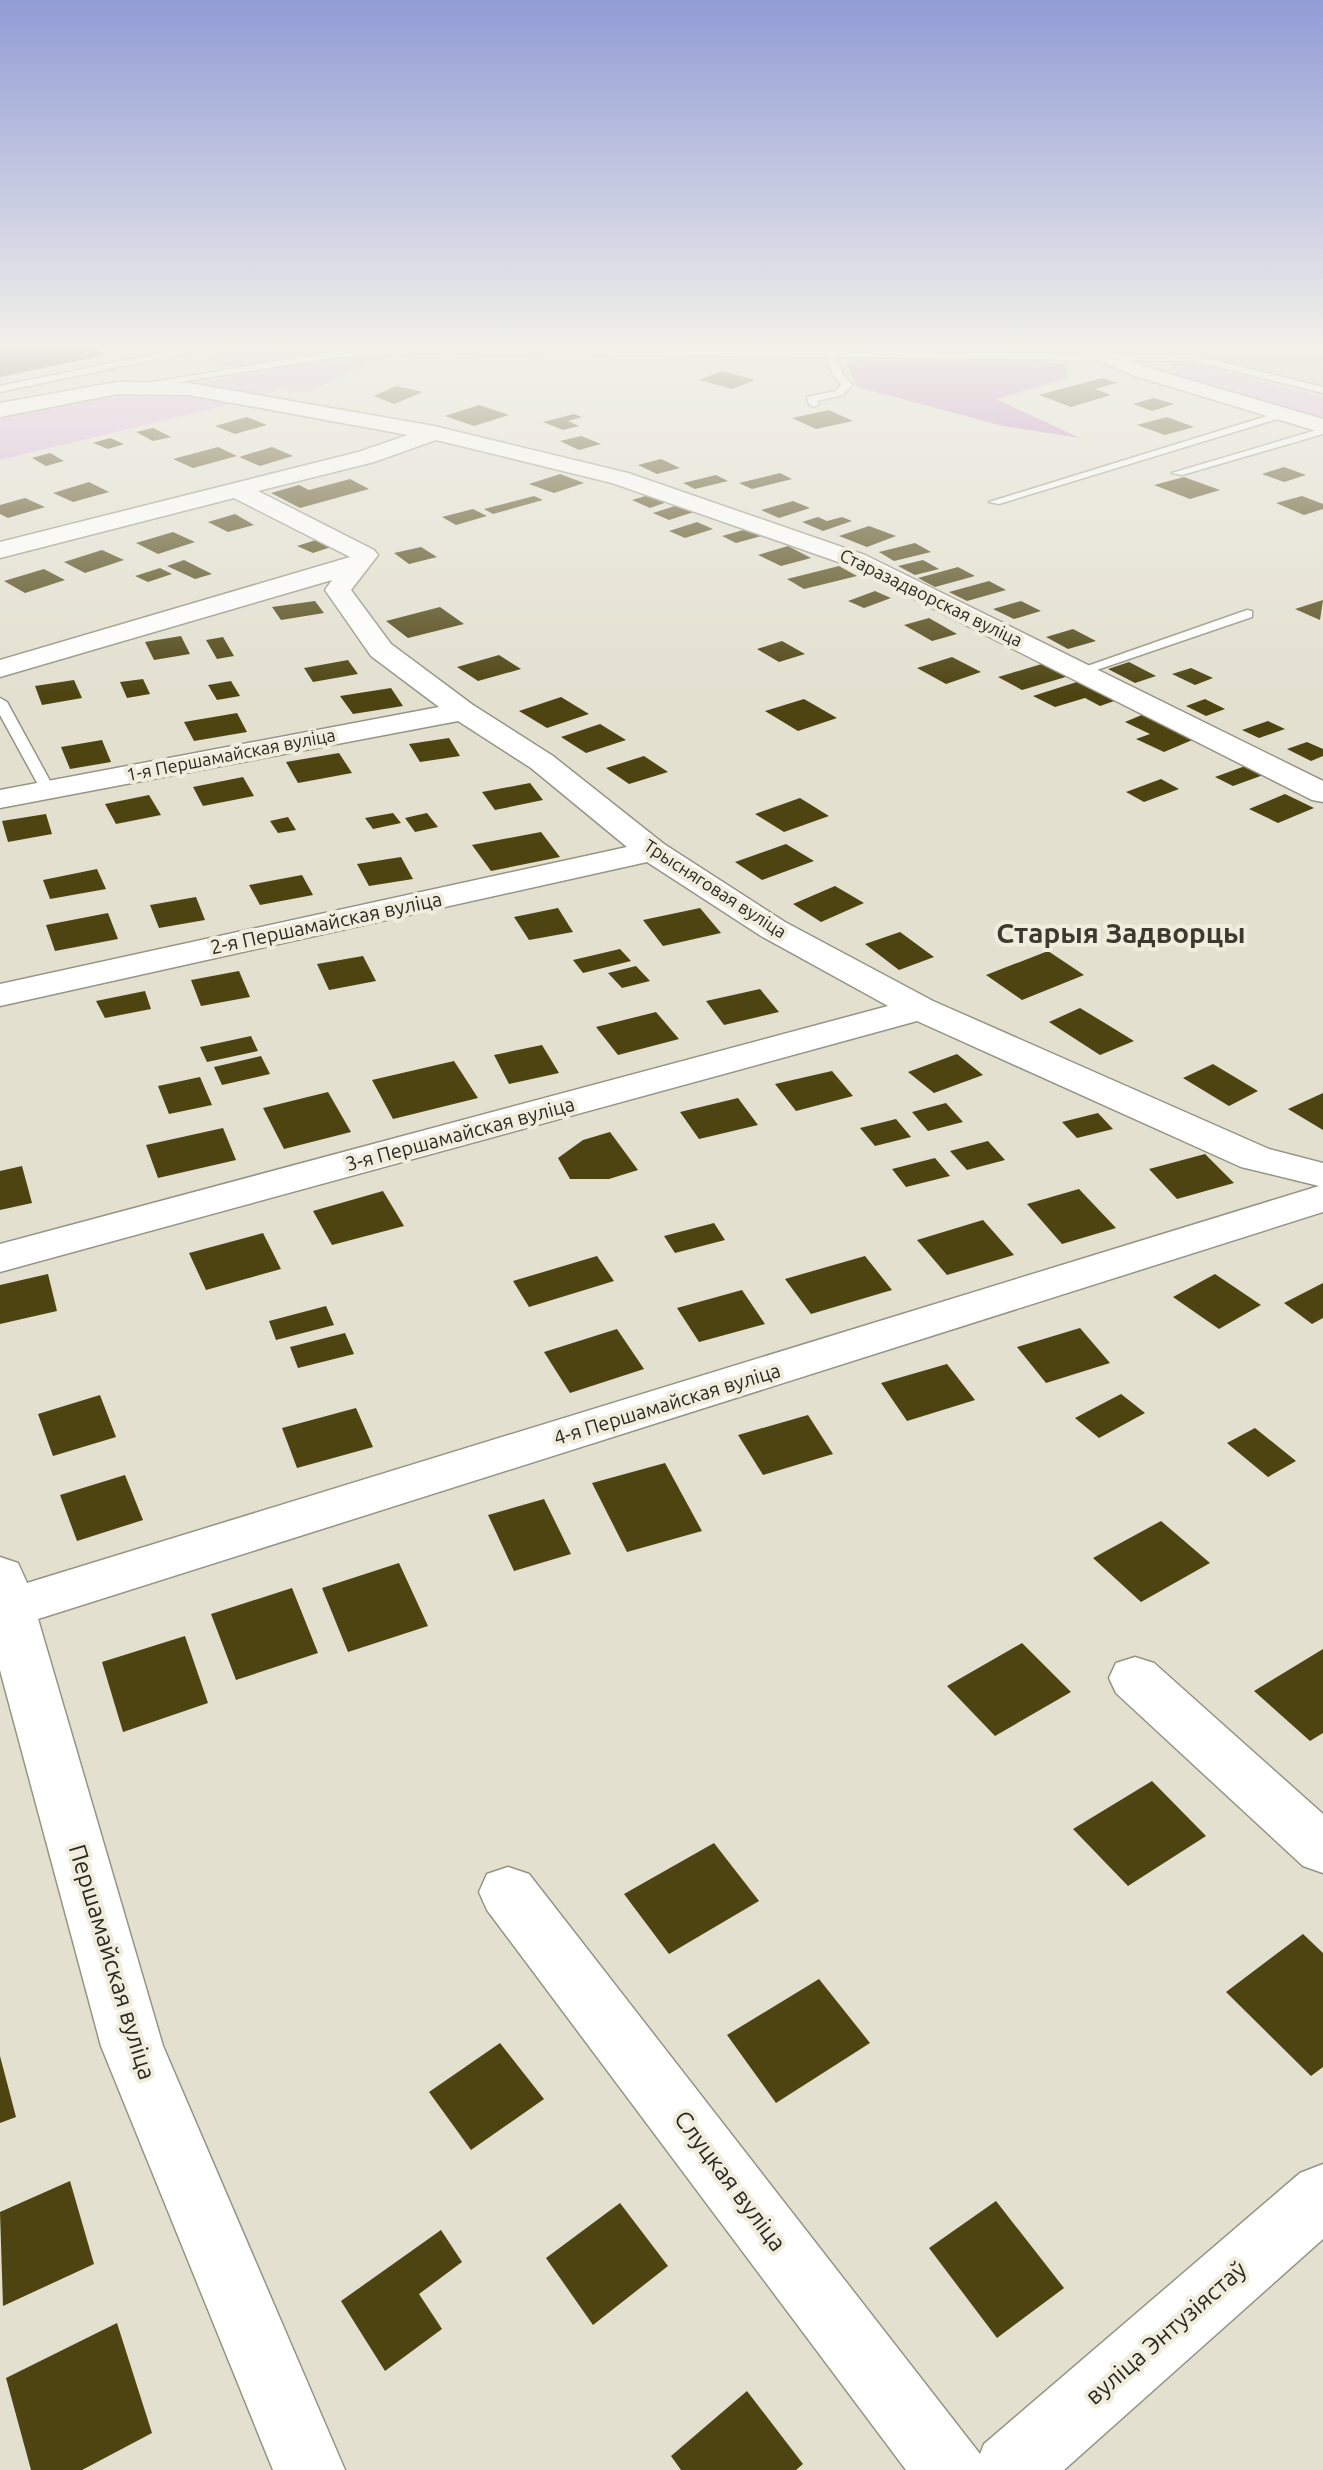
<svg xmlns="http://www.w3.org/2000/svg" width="1323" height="2470" viewBox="0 0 1323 2470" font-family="Ubuntu,sans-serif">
	<rect width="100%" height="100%" fill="#e3e0d0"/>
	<path fill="#d9d5be" d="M1157,348H1323V394L1188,360L1198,355Z"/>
	<path fill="#d8b0de" d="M248,348L276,350L289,356C270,366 227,373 209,359L220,352Z
		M401,354L375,359L307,393L282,389L256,397L198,383L315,361Z
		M1187,362L1323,397V421L1181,380L1170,364Z
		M181,392L240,402L0,460V413L100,393Z"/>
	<path fill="#be84c6" d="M464,348H1024L998,354Z
		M861,360H1033L1066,365L1068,378L996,399L1080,438L1003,426L857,387L846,363Z"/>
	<path fill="#4d4412" d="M0,348H93L106,355L0,377Z
		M722,371L755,380L732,389L699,380Z
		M1102,378L1117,383L1095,389L1111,395L1071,407L1039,395Z
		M396,386L423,392L394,404L374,396Z
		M1154,398L1174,404L1152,411L1133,404Z
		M479,405L509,415L474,426L445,416Z
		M829,410L853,421L816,429L792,418Z
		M574,414L582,417L568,421L579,426L563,430L543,422Z
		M247,417L267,425L235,434L215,426Z
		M1167,417L1194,427L1165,435L1137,425Z
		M153,428L171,437L153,441L136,432Z
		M581,436L601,444L579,450L560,441Z
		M110,438L124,444L108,449L93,443Z
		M218,447L237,456L193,468L173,459Z
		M272,447L293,456L260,466L239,457Z
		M50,453L64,461L46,466L32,458Z
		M661,459L680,468L657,474L638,465Z
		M1284,467L1306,475L1284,482L1262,474Z
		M780,473L792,479L752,489L739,483Z
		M560,474L584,483L554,493L529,484Z
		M716,475L728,481L695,489L683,483Z
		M1184,477L1220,490L1190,499L1154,485Z
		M350,479L369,489L300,508L271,493L299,485L309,490Z
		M89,482L109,492L73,502L53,493Z
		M652,494L670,501L650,508L632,500Z
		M534,496L543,500L493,514L484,509Z
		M1302,496L1323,504V509L1304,515L1276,503Z
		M25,498L45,507L8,518L0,514V505Z
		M793,501L810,508L779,518L761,510Z
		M681,504L697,511L669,520L653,513Z
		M473,509L487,516L456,525L442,517Z
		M235,514L254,525L228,532L208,522Z
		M818,517L827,521L842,517L852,521L823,531L802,522Z
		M697,522L713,529L685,538L669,531Z
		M869,526L896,536L867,547L839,536Z
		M754,527L768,534L736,543L722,536Z
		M173,532L195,542L158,554L136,543Z
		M319,539L334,546L313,553L297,546Z
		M915,543L931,552L894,561L879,552Z
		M788,546L811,558L781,566L758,555Z
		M421,547L437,557L409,564L394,553Z
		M102,550L124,560L85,573L64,562Z
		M184,560L212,574L195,579L167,566Z
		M923,560L939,569L915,575L898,566Z
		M839,566L857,576L804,589L787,579Z
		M958,567L975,576L935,587L918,578Z
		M160,568L172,574L148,582L135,576Z
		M44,569L65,580L25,593L4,581Z
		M989,581L1006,590L967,601L949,592Z
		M875,591L891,598L864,608L848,601Z
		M1323,600L1320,620L1295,609Z
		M315,601L324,613L281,620L272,607Z
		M1021,601L1041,611L1014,619L993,609Z
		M440,607L464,624L408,638L386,621Z
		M929,618L957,634L932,641L904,625Z
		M1073,629L1096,641L1068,649L1046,637Z
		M181,636L190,654L154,660L145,642Z
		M223,637L234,656L217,659L206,640Z
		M782,641L805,654L779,662L757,649Z
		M499,655L521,669L478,681L457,667Z
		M952,657L981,672L946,684L917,668Z
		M348,660L358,674L313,682L304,668Z
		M1129,662L1156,676L1135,683L1108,669Z
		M1045,663L1069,676L1022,690L998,677Z
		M1191,668L1213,678L1195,685L1172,674Z
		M143,679L150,694L127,698L120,682Z
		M74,680L82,698L42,705L35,686Z
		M1083,680L1120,699L1100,706L1085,698L1055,707L1033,696Z
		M231,681L240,696L217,700L208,685Z
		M391,688L403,706L353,714L340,696Z
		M561,697L589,714L547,728L519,711Z
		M804,699L837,718L798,731L765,711Z
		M1205,699L1225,709L1206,716L1186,706Z
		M237,713L247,732L194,741L184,722Z
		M1144,714L1197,738L1164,752L1136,739L1150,734L1125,722Z
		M1268,721L1285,729L1259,738L1242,730Z
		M600,724L626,740L586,753L561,737Z
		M449,738L460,756L420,762L409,744Z
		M102,740L111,762L70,769L61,747Z
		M1307,742L1323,749V756L1311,761L1287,749Z
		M339,753L352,773L298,783L286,762Z
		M644,756L668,772L629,784L606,768Z
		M1248,765L1266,774L1233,786L1215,777Z
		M243,777L254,796L203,806L193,787Z
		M1161,779L1179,789L1144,802L1126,792Z
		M530,783L543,800L495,810L482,792Z
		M1285,794L1314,808L1278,823L1249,809Z
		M149,795L161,815L116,824L105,804Z
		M800,798L829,816L784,832L755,814Z
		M393,813L401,823L373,829L365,818Z
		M427,813L438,827L415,832L405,818Z
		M46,814L52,834L8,842L2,821Z
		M288,817L296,830L278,833L270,821Z
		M541,832L560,857L491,871L472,845Z
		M786,844L814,861L762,880L735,862Z
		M401,857L413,879L369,886L357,864Z
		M97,869L106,889L50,899L43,880Z
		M302,875L313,895L260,905L249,885Z
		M835,886L864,903L821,922L793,904Z
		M196,897L205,920L159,928L150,905Z
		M558,908L573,932L529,940L514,917Z
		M700,908L721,933L663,946L643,920Z
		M108,913L118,939L55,951L46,925Z
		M900,932L934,957L899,970L865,944Z
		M620,949L631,961L583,973L573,960Z
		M1048,951L1084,975L1022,1000L986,975Z
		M363,956L376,981L329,990L317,964Z
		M636,966L650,981L622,988L608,973Z
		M239,971L250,997L201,1006L191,980Z
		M760,989L779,1012L724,1025L706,1001Z
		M145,991L151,1009L105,1018L96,1001Z
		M1080,1008L1108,1025L1134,1041L1100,1055L1049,1022Z
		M656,1012L679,1039L618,1055L596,1027Z
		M251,1036L258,1051L207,1062L200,1047Z
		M542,1045L559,1073L509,1084L494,1055Z
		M957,1054L983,1075L934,1093L908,1072Z
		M261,1056L270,1074L222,1085L214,1067Z
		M454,1061L478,1098L393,1119L372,1080Z
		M1213,1064L1258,1091L1229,1106L1183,1078Z
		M832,1071L853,1096L796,1111L775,1084Z
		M200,1077L212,1105L169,1114L158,1086Z
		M328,1092L351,1132L284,1149L263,1108Z
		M1323,1093V1130L1288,1109Z
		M738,1098L758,1125L699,1139L680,1112Z
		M946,1103L963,1122L928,1131L912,1112Z
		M1098,1113L1113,1129L1077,1138L1062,1122Z
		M896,1119L911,1137L875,1146L860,1128Z
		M223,1128L236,1160L158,1178L146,1145Z
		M610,1132L638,1170L609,1179H570L558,1158L583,1140Z
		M988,1141L1005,1160L967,1170L950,1151Z
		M1205,1154L1234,1183L1177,1199L1149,1169Z
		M935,1158L950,1176L906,1187L892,1169Z
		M22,1166L32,1203L0,1210V1171Z
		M1079,1189L1116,1228L1062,1244L1027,1204Z
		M383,1191L404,1226L332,1245L313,1211Z
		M983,1220L1014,1255L947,1275L917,1240Z
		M714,1223L725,1240L675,1253L664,1236Z
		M263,1233L281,1269L206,1290L189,1253Z
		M597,1256L614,1281L529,1307L513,1281Z
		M865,1256L892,1290L811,1314L785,1279Z
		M48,1274L57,1311L0,1324V1285Z
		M1215,1274L1261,1305L1219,1329L1173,1297Z
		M1323,1283V1318L1312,1324L1284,1303Z
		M742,1290L765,1324L699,1342L677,1308Z
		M326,1306L334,1325L276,1340L269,1321Z
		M1080,1328L1110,1363L1046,1383L1017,1347Z
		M617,1329L644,1369L570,1393L544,1352Z
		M345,1333L354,1354L298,1368L290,1347Z
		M947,1364L975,1400L907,1421L881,1383Z
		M1121,1394L1145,1413L1099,1438L1075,1418Z
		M100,1395L116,1437L53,1456L38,1414Z
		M356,1408L373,1447L297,1468L282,1428Z
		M808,1415L833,1454L763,1475L738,1435Z
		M1255,1428L1296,1461L1268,1477L1227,1443Z
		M665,1463L702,1531L627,1552L592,1483Z
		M125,1475L143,1520L77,1541L60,1495Z
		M544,1499L571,1554L514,1571L488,1515Z
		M1161,1521L1210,1563L1141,1602L1093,1558Z
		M399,1563L428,1626L348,1652L322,1588Z
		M292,1588L318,1653L236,1680L211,1614Z
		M185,1636L208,1703L123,1732L102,1662Z
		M1022,1643L1071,1692L995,1736L947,1686Z
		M1323,1649V1733L1310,1741L1254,1691Z
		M1152,1781L1206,1836L1128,1886L1073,1829Z
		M714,1843L759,1901L669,1954L624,1894Z
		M1303,1934L1323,1953V2067L1311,2076L1226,1992Z
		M819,1979L870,2043L776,2103L727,2035Z
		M500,2043L544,2099L471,2150L429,2092Z
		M0,2056L16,2117L0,2123Z
		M70,2181L94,2264L3,2306L0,2212Z
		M996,2201L1064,2288L997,2338L929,2248Z
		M620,2203L668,2266L593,2325L546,2258Z
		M441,2230L462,2262L419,2294L442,2329L385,2371L341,2301Z
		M117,2323L152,2433L82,2470H31L6,2378Z
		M747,2391L803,2464L796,2470H681L671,2456Z"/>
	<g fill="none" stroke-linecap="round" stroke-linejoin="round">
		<defs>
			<path id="service" d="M186,348H207L0,392V386Z
				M398,348L1193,355L1323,387V393L1193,361L837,357L843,374L852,385L843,395L817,401L819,404L814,407L809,404L807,397L836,391L841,385L833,375L827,357L419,353L331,358L129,390L124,387L331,352Z
				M1283,411L1288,414L1287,416L999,504L989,502Z
				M1323,428V434L1182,475L1172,473Z
				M1247,610L1252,611V617L1085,674L1073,671Z
				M0,698L7,702L55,790L53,793L48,794L41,790L0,715Z"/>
			<path id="minor" d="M1070,348H1099L1146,367L1323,419V433L1132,375Z
				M117,382L189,383L434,426L628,473L865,555L1323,781V802L1312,800L847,565L612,483L436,440L374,462L258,491L374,550L378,555L351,590L391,644L473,705L553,756L664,844L785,922L933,1001L1269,1149L1323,1163V1212L38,1619L163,2046L345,2470H273L101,2046L0,1670V1557L18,1563L27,1583L1319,1186L1241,1167L917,1021L0,1272V1244L888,1006L761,936L647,862L0,1006V984L627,847L531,768L458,721L0,808V790L439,707L371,656L325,590L332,580L0,677V660L350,557L234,498L0,558V542L358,452L408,435L189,395L117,394L0,417V403Z
				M1135,1657L1154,1663L1323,1814V1873L1303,1866L1116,1693L1109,1678L1116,1663Z
				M508,1867L529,1874L980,2454L984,2444L1300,2173L1323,2164V2239L1064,2470H906L487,1910L479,1892L487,1874Z"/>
		</defs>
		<use href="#service" stroke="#969484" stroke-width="3"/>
		<use href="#minor" stroke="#969484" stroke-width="3"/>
		<use href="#service" fill="#fff" fill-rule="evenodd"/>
		<use href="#minor" fill="#fff" fill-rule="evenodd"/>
	</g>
	<linearGradient id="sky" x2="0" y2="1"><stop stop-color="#929cd6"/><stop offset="0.5" stop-color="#f2f1ea"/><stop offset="1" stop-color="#f2f1ea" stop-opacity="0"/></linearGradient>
	<rect width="1323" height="694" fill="url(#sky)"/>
	<g text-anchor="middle" stroke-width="8" stroke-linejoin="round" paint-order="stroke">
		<g font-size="18" fill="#2a2922" stroke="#f0eddd">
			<text transform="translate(931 598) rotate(26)" y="6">Старазадворская вуліца</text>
			<text transform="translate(231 755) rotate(-11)" y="6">1-я Першамайская вуліца</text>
			<text transform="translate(715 889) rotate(33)" y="6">Трысняговая вуліца</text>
		</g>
		<g font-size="20" fill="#2a2922" stroke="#f0eddd">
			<text transform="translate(326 923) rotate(-12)" y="7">2-я Першамайская вуліца</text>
			<text transform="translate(460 1134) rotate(-15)" y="7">3-я Першамайская вуліца</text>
			<text transform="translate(667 1404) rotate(-17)" y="7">4-я Першамайская вуліца</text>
		</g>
		<g font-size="24" fill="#2a2922" stroke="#f0eddd">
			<text transform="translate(112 1962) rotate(73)" y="8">Першамайская вуліца</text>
			<text transform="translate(730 2181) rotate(53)" y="8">Слуцкая вуліца</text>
			<text transform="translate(1166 2333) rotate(-41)" y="8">вуліца Энтузіястаў</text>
		</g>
		<g font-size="28" font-weight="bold" fill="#3c3a2d" stroke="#f0eddd">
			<text x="1121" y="943">Старыя Задворцы</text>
		</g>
	</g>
</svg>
